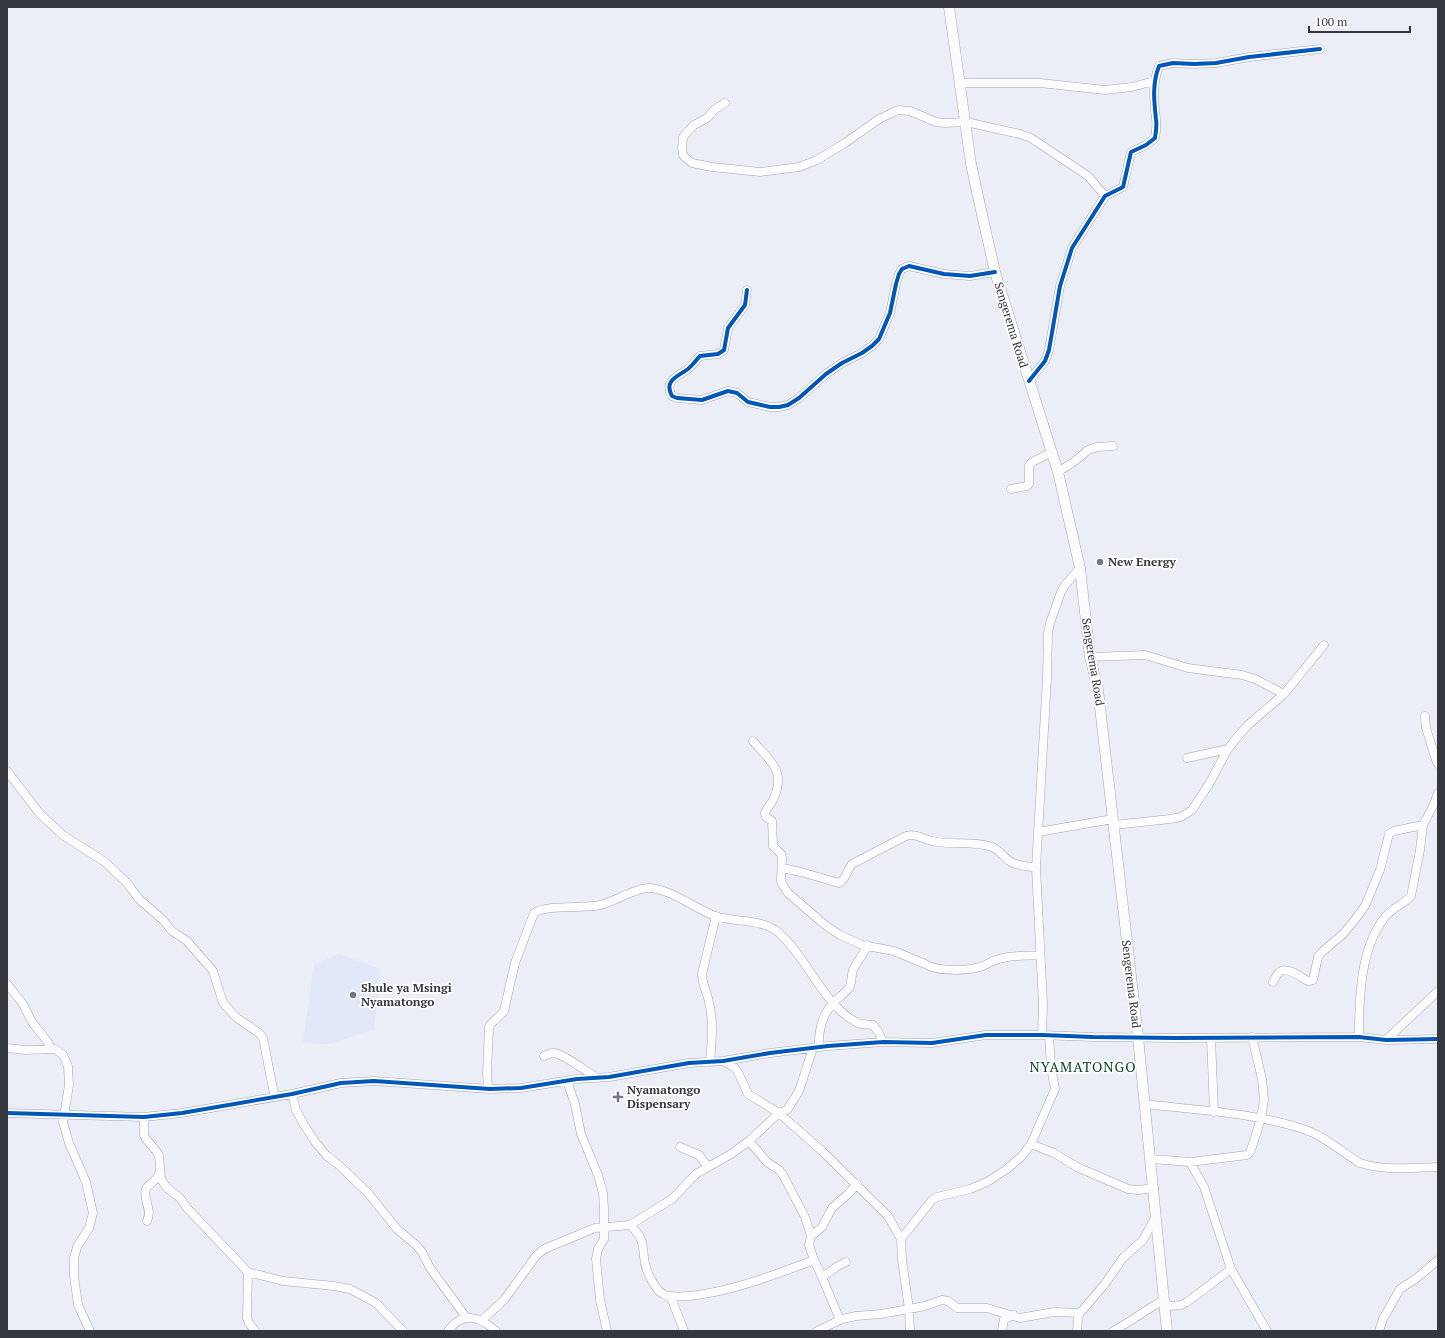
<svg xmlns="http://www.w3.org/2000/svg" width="1445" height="1338" viewBox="0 0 1445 1338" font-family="'PT Serif',serif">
	<rect width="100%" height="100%" fill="#ebeef7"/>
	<path fill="#e2e7f9" d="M339,954L381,969L374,1029L331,1044L303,1043L314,964Z"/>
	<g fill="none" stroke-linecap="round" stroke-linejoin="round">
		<defs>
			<path id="minor" d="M959,83H1040L1105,90L1132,87L1154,81
				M725,103L715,109L707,118L694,125L683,137L682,148L683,155L687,159L692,163L712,167L760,172L799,167L817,160L845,143L879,119L898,110L910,111L936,122L944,123L966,122L1020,134L1031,138L1088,176L1105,196
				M747,290L745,305L728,328L724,350L718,354L700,356C696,360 693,365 688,369C679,376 663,380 672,396L677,398L702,400L728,391L737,393L748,402L770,407H779L788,405L799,398L826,374L842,363L862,353L872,346L879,339L890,313L896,284L899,274L902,269L909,266L944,274L970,276L995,272
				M1029,381L1045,361L1049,350L1060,286L1072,248L1105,196L1123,187L1131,152L1146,145L1155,138C1156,132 1157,125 1156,119C1154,101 1152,84 1159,66L1173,63L1194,64L1216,63L1249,57L1320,49
				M1058,472L1075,461L1088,450L1097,447L1113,446
				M1011,489L1027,486L1029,484V466L1032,462L1052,452
				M1090,657L1145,655L1188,668L1242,675L1255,679L1284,694
				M1425,716L1426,728L1436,760L1438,764
				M753,741C770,761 787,771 773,800C771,804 767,808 765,813L766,817L772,821L773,846L781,854L782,858L781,880L782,884L788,893L825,925L840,935L862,945L894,951L925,964C937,972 969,971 983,966C990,963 995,959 1003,958C1015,955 1028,956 1040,955
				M1187,758L1228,749
				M7,771L40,814L64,836L105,862L127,883L139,899L163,920L172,931L187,941L213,971L223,1003L237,1018L259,1033L263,1038L274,1094L275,1097
				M1114,825L1170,819L1181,817L1192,810L1209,784L1228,749L1238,736L1248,725L1284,694L1324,645
				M1038,832L1113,819
				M782,868L801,872L839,883C846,880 847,870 852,864L906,836C916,833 922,839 932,841C952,846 973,840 992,847C1000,850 1004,858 1011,862C1018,866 1028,866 1036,868
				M1273,982C1275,979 1277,973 1281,971C1288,967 1302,978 1308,981L1313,980L1318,957L1322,952L1343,934L1354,921L1365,906L1380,870L1389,834L1394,831L1423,825
				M7,984L23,1004L32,1022L47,1041L51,1049
				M1042,1035L1043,1004L1036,868L1047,678L1048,633L1050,623L1061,592L1065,585L1080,568
				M1359,1037C1359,999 1360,948 1385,917C1392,908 1404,904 1411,896L1420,850L1423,825L1434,804L1438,793
				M1211,1038L1214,1112
				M1386,1040L1437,992
				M819,1047C818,1032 822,1015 833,1003C838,998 844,994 849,988C852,983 851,976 853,970C857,961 864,955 867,945
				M7,1048L25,1050L55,1049L63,1055L68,1066L69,1085L63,1122L69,1143L86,1182L93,1213L89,1228L77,1247L74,1258V1276L78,1305L90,1331
				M544,1056C546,1055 550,1053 553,1053C563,1053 586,1072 598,1078
				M710,1061C712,1040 714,1019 708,998C706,990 702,983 702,974L716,916
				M723,1061L734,1067L738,1072L748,1094L779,1113L822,1151L888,1216L901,1239L902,1260L909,1309L910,1331
				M567,1081L575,1104L581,1134L598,1175L603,1193L604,1208V1239L598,1249L596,1259L600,1300L607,1331
				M490,1089L488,1088L487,1074L489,1027C492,1021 500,1017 504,1011L515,963L534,913C548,904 583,909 600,905C613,902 636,888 648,888C669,888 696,909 715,916C736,923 762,918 779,933C807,957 825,1008 858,1023C863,1025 868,1024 873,1025L879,1033L883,1042
				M292,1094L296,1110L304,1125L316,1143L327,1156L340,1166L368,1193L397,1229L416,1245L422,1252L430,1268L466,1317
				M1144,1104C1196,1110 1262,1113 1311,1132C1326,1138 1345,1154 1360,1163C1385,1171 1412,1168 1438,1167
				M7,1113L144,1117L182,1113L292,1094L341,1083L374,1081L490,1089L521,1088L577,1079L609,1077L689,1063L723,1061L770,1053L828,1046L883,1042L932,1043L986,1035H1042L1093,1037L1176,1038L1359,1037L1386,1040L1438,1039
				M144,1117V1135L146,1139L157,1152L159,1156L161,1179L167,1188L180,1198L187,1208L248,1272L283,1281L334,1286L350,1289L376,1303L403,1331
				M749,1141L767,1162L779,1170L783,1175L805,1217L811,1236L809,1245L814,1260L822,1277L840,1320
				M1031,1144L1054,1153L1077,1167L1128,1189L1138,1190L1154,1188
				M680,1147L699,1155L708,1167
				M1151,1159L1190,1162L1239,1156L1247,1155L1250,1152L1253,1144L1261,1118L1264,1100L1262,1079L1252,1037
				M1190,1162L1204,1187L1231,1269L1267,1331
				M147,1221C153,1209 142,1198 146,1189C148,1185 152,1183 155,1180C158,1177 159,1174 160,1171
				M630,1225C651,1244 638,1254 649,1275C651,1280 655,1286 659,1291C663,1295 668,1295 672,1300L684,1331
				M811,1236L822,1227L832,1208L848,1194L857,1184
				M901,1239L932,1200L937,1197L970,1189L987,1182L1007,1169L1022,1156L1031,1144L1055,1089L1051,1067L1049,1036
				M248,1272L247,1318L249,1323L255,1331
				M822,1277L838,1266L846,1262
				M669,1296C709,1300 775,1275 814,1260
				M481,1321L504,1300L536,1256L544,1249L595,1228L630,1225L672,1199L696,1174L731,1154L749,1141L779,1113L787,1110L799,1091L813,1048
				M448,1331C463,1311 479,1316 496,1331
				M817,1331L842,1319L856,1316L881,1314L909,1309L925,1306L942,1300L948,1301L957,1308H987L1020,1318L1054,1312L1080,1313
				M1002,1331L1004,1319L1014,1315
				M1077,1331L1078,1318L1080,1313L1104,1285L1123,1258L1143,1240L1155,1218
				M1113,1331C1131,1322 1146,1309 1164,1300L1169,1306L1181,1305L1187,1302L1231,1269
				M1379,1331L1383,1319L1400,1289L1418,1277L1438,1260"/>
			<path id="major" d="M949,7L971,164L979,201L995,272L1058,472L1080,568L1090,657L1098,690L1138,1037L1167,1331"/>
		</defs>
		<use href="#minor" stroke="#a4a6ad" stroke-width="9"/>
		<use href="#major" stroke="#a4a6ad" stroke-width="11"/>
		<use href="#minor" stroke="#fcfcfe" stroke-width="8"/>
		<use href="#major" stroke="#fcfcfe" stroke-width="10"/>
		<defs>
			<path id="cycleway" d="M747,290L745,305L728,328L724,350L718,354L700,356C696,360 693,365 688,369C679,376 663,380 672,396L677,398L702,400L728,391L737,393L748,402L770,407H779L788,405L799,398L826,374L842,363L862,353L872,346L879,339L890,313L896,284L899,274L902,269L909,266L944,274L970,276L995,272
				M1029,381L1045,361L1049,350L1060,286L1072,248L1105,196L1123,187L1131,152L1146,145L1155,138C1156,132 1157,125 1156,119C1154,101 1152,84 1159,66L1173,63L1194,64L1216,63L1249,57L1320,49
				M7,1113L144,1117L182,1113L292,1094L341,1083L374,1081L490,1089L521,1088L577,1079L609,1077L689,1063L723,1061L770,1053L828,1046L883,1042L932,1043L986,1035H1042L1093,1037L1176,1038L1359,1037L1386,1040L1438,1039"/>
		</defs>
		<use href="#cycleway" stroke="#fff" stroke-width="6"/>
		<use href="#cycleway" stroke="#0057b8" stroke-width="4"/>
	</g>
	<g fill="#75777f" stroke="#fff" stroke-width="1.5">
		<circle cx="1100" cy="562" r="4"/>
		<circle cx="353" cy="995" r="4"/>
		<path d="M616 1091h4v4h4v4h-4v4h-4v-4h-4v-4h4z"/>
	</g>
	<g text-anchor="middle" stroke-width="3.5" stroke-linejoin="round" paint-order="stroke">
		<g font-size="12" fill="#35373e" stroke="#fff">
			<text transform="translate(1011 325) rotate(73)" y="4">Sengerema Road</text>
			<text transform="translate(1093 662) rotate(81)" y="4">Sengerema Road</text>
			<text transform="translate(1131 984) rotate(83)" y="4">Sengerema Road</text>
		</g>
		<g font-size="12" font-weight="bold" fill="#35373e" stroke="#fff" text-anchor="start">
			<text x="1108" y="566">New Energy</text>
			<text x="361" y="992">Shule ya Msingi<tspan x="361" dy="14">Nyamatongo</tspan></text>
			<text x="627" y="1094">Nyamatongo<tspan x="627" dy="14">Dispensary</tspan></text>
		</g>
		<g font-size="14" letter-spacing="1" fill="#064020" stroke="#fff">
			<text x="1083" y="1072">NYAMATONGO</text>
		</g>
	</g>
	<rect width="1445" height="1338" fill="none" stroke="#35373e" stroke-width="16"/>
	<path d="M1309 26v6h101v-6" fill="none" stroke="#35373e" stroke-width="2"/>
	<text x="1315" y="26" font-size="12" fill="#35373e" stroke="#ffffff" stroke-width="3" paint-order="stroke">100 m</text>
</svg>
